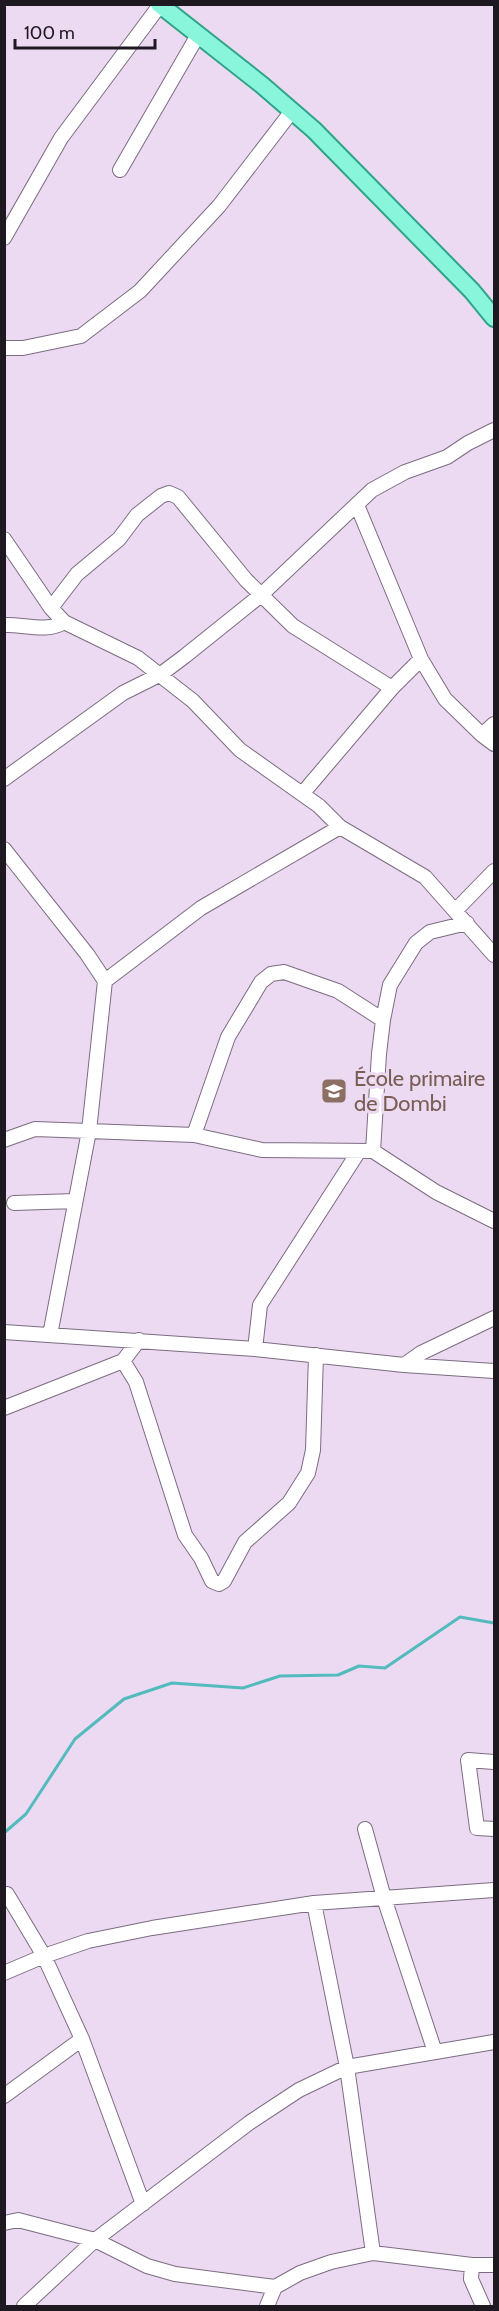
<svg xmlns="http://www.w3.org/2000/svg" width="499" height="2311" viewBox="0 0 499 2311" font-family="Cabin,sans-serif">
	<rect width="100%" height="100%" fill="#ecdaf2"/>
	<g fill="none" stroke-linecap="round" stroke-linejoin="round">
		<path stroke="#53babe" stroke-width="3" d="M4,1833L26,1814L75,1739L124,1699L172,1683L243,1688L280,1676L338,1675L359,1666L385,1668L460,1617L494,1623"/>
		<defs>
			<path id="minor" d="M120,170L198,35
				M4,238L61,138L160,5
				M4,348H23L81,336L140,291L219,206L292,111
				M357,505L421,659L445,699L482,735L494,744
				M4,539L51,608L64,622L138,658L193,701L240,750L319,806L340,827L425,877L494,955
				M51,608L77,574L119,539L137,515L161,496L169,493L178,497L246,580L293,626L392,688
				M4,625C24,624 47,633 64,622
				M482,735L494,724
				M4,779L123,693L161,674L185,656L261,595L372,490L405,472L447,457L468,443L494,430
				M302,794L392,688L421,659
				M4,849L87,954L105,981L89,1131L50,1335
				M456,910L494,871
				M105,981L201,908L340,827
				M383,1020L390,985L416,943L430,932L467,923
				M194,1135L228,1037L261,982L271,974L284,972L338,991L383,1020L379,1054L373,1151
				M4,1140L35,1129L89,1131L194,1135L262,1150L373,1151L436,1192L494,1221
				M14,1203L75,1201
				M4,1332L255,1349L404,1365L494,1371
				M255,1349L260,1305L359,1151
				M123,1361L136,1382L185,1535L201,1558L212,1581L219,1584L224,1581L245,1542L289,1503L308,1473L313,1450L316,1355
				M404,1365L421,1353L494,1318
				M4,1408L123,1361L139,1340
				M494,1762L468,1760L477,1828L494,1829
				M365,1829L384,1898L435,2052
				M7,1894L44,1956L82,2039L143,2204
				M314,1903L347,2067L373,2253
				M4,1973L44,1956L88,1941L152,1928L314,1903L494,1890
				M4,2096L82,2039
				M4,2223L18,2220L95,2240L147,2266L175,2274L275,2287
				M472,2265L471,2279L483,2306
				M24,2306L95,2240L249,2123L299,2090L347,2067L494,2042
				M267,2306L275,2287L300,2273L331,2262L373,2253L472,2265H494"/>
			<path id="major" d="M159,4L262,85L314,130L472,291L494,318"/>
		</defs>
		<use href="#minor" stroke="#7c6c81" stroke-width="16"/>
		<use href="#major" stroke="#30a48a" stroke-width="20"/>
		<use href="#minor" stroke="#fff" stroke-width="14"/>
		<use href="#major" stroke="#89f5db" stroke-width="16"/>
	</g>
	<defs>
		<symbol id="school-square" viewBox="-11 -11 22 22"><rect x="-9" y="-9" width="18" height="18" rx="4" fill="#8d6e63" stroke="#ecdaf2"/><path d="M0-5L7-2L0 1L-7-2ZM-4 1L0 2.5L4 1V4Q0 6-4 4Z" fill="#fff"/></symbol>
	</defs>
	<g fill-rule="evenodd">
		<use href="#school-square" x="319" y="1076" width="30" height="30"/>
	</g>
	<g text-anchor="middle" stroke-width="6" stroke-linejoin="round" paint-order="stroke">
		<g font-size="22" fill="#785e54" stroke="#ecdaf2" text-anchor="start">
			<text x="354" y="1086">École primaire<tspan x="354" dy="25">de Dombi</tspan></text>
		</g>
	</g>
	<rect width="499" height="2311" fill="none" stroke="#1e1820" stroke-width="12"/>
	<path d="M15 39v9h140v-9" fill="none" stroke="#1e1820" stroke-width="3"/>
	<text x="24" y="39" font-size="18" fill="#1e1820" stroke="#ecdaf2" stroke-width="4.5" paint-order="stroke">100 m</text>
</svg>
